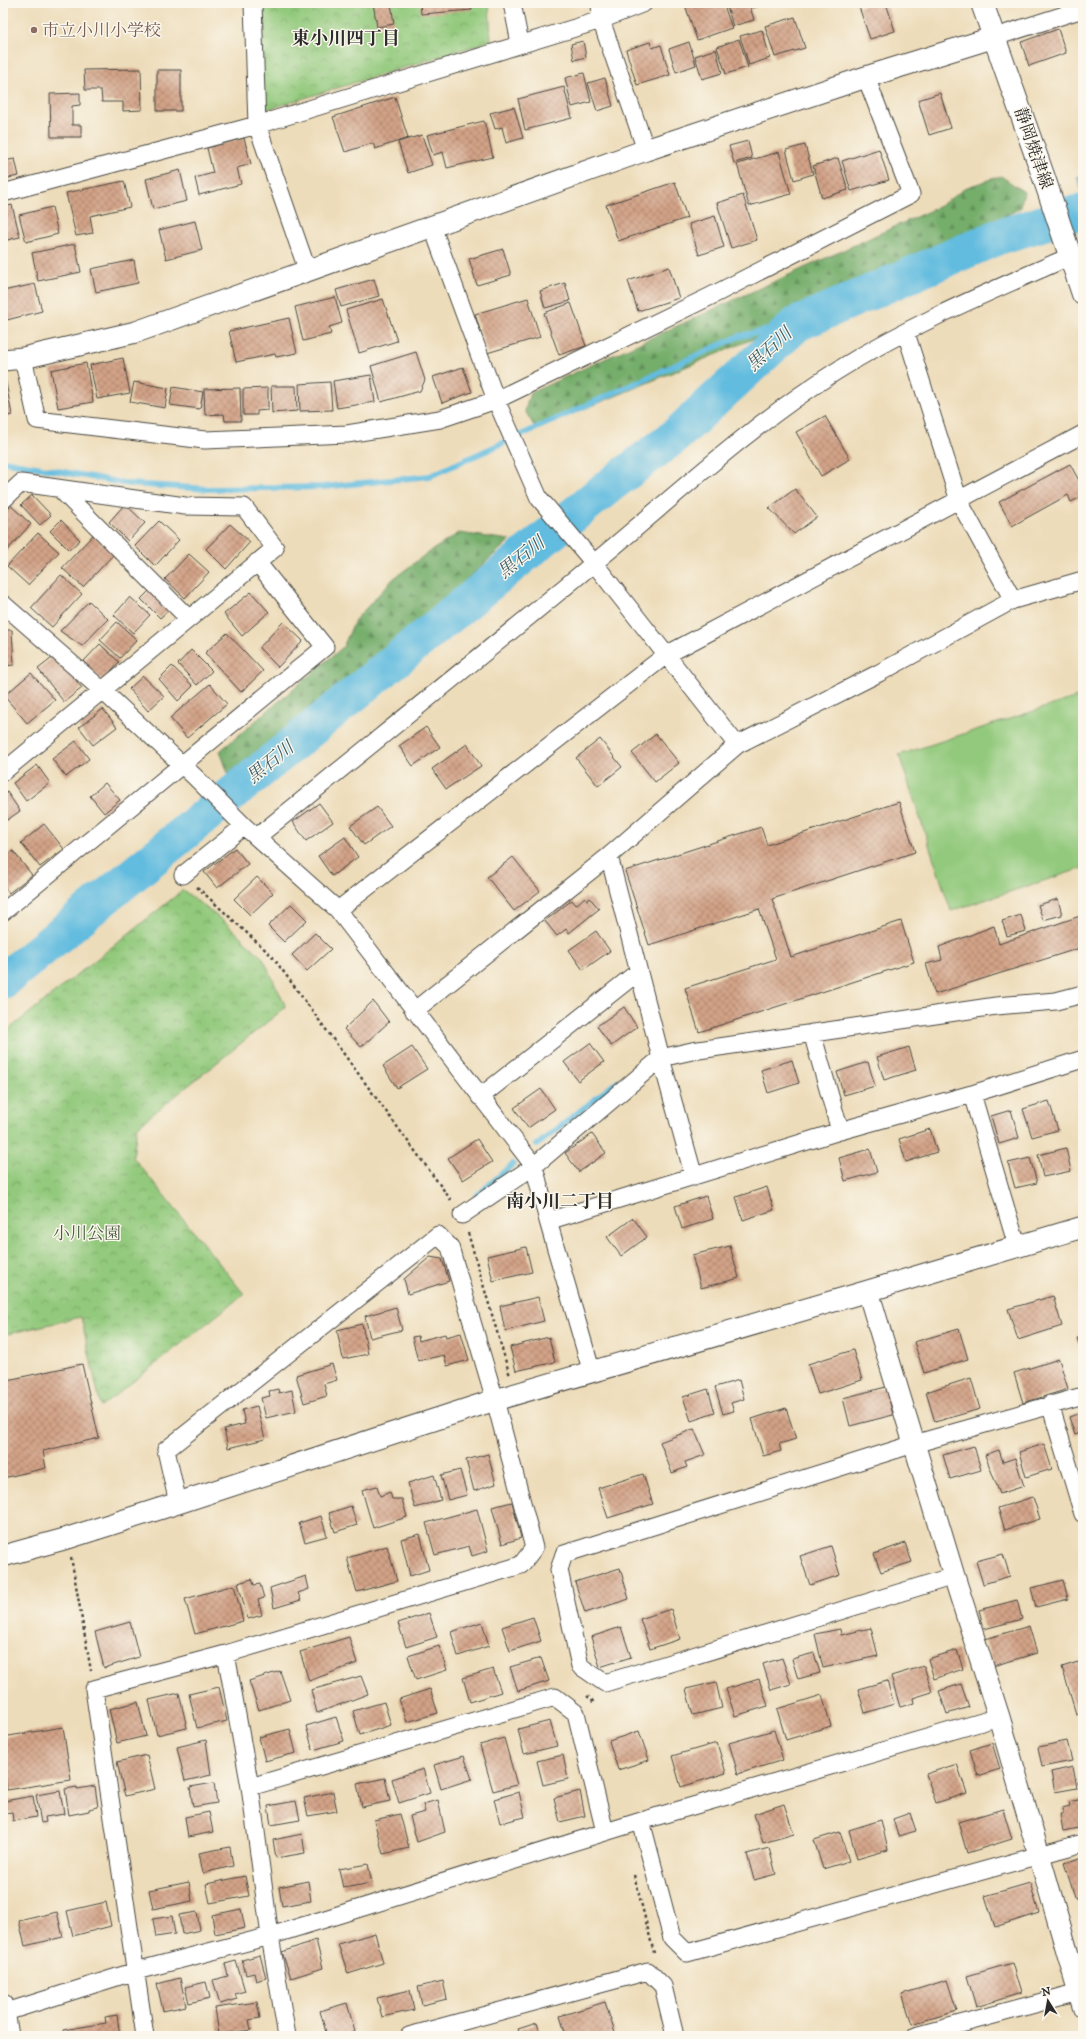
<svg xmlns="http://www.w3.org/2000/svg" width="1086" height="2039" viewBox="0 0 1086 2039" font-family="'IM FELL DW Pica','Noto Serif JP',serif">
	<defs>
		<pattern id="forest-firs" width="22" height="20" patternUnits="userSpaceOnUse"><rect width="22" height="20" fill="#75ad6b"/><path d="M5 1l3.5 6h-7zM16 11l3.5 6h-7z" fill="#608d58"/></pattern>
		<pattern id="park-crowns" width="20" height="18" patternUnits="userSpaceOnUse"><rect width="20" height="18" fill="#92c97b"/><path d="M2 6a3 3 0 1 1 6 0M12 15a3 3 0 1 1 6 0" fill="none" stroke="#77a365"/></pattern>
		<pattern id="water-rules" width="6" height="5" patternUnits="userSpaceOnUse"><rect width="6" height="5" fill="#62bcdf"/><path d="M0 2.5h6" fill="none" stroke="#5199b5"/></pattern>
		<pattern id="building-cross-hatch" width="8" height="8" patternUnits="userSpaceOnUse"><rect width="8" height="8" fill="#d3a387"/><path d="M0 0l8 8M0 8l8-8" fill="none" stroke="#ab856f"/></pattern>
	</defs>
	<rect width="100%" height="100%" fill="#fbf7ec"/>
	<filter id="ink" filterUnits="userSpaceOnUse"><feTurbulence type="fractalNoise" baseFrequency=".025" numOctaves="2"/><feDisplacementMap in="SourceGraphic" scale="8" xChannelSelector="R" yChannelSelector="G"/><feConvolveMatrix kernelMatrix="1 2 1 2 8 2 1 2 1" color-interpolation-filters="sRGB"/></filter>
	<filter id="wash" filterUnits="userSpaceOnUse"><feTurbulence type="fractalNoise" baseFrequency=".012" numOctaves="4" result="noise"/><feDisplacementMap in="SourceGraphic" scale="16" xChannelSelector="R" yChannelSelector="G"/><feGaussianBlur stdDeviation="0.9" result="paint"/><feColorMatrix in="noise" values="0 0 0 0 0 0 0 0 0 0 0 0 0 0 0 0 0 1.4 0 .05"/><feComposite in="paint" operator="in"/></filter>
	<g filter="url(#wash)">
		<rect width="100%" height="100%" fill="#eddcb9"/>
		<path fill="#92c97b" stroke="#5e7a53" d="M1083,695V868L951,911L899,755Z"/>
		<path fill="url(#forest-firs)" stroke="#506c4b" d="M1001,176L1024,192L1020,208L888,283L536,429L525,411L530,393L940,206L967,187Z
			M459,533L510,540L415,627L276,744L228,773L220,751L343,647L355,620L393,579L426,554Z"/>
		<path fill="url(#park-crowns)" stroke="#5e7a53" d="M258,3H489L491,41L259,112Z
			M183,890L227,924L263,958L286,1007L137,1127L133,1157L244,1294L101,1407L81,1317L3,1335V1034Z"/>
		<path fill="url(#water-rules)" stroke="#467485" d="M1083,175V197L1077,177Z"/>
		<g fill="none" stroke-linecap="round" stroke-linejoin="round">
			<path stroke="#62bcdf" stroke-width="6" d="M3,461L129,484L209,489L323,487L430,476L740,336L797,324
				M537,1145L618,1081
				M477,1196L513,1164"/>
			<path stroke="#62bcdf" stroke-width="36" d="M3,981L609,486L674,437L797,324L998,237L1083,211"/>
		</g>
		<g id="blocks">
			<path fill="url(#building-cross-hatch)" d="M373,3H391L394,24L377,27Z
				M420,3H471L472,10L421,14Z
				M689,3H723L732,28L697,40L685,5Z
				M726,3H749L754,20L733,26Z
				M752,3H768L753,8Z
				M872,3H886L895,31L870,39L859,7Z
				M795,17L805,48L775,57L765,26Z
				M1058,29L1066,53L1029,66L1021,42Z
				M762,30L770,58L749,65L740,36Z
				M739,39L748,67L726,74L717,47Z
				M583,41L586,57L574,60L571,44Z
				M650,42L652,48L661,45L670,75L637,85L626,50Z
				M689,42L696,65L676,72L669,49Z
				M716,49L722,73L702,79L695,56Z
				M141,69L142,110L123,111V102H102L101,90H85L84,70Z
				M157,70H181V111H157Z
				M584,73L591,102L572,107L565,78Z
				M605,78L613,106L597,111L588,83Z
				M564,87L572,118L525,130L518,99Z
				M80,93V105L72,106V125H81V137H51L50,94Z
				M940,93L951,128L929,135L918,100Z
				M395,97L408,138L375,149L373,143L345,152L333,117Z
				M514,107L523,138L506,143L502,127L495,129L490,113Z
				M484,121L493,157L447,168L443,152L433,155L427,135Z
				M422,135L432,165L408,173L398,142Z
				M244,138L251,164L237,168L241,184L199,195L195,178L213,173L207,148Z
				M748,141L752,158L734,163L729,146Z
				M805,145L813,174L794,180L786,150Z
				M879,149L889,180L851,191L842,161Z
				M779,152L791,194L749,206L737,164Z
				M838,158L848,190L822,198L813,166Z
				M15,159L19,176L3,179V161Z
				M180,170L187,201L153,209L146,179Z
				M124,181L130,207L90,216L93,233L76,236L66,193Z
				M675,182L687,218L618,241L606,205Z
				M743,195L757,240L731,248L717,203Z
				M12,205L20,237L3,241V207Z
				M52,207L58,234L26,242L19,215Z
				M715,216L724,247L699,255L689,224Z
				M195,221L202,250L166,259L159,230Z
				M75,244L81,272L38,281L32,253Z
				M503,249L511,275L477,285L469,259Z
				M134,260L138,283L96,292L91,269Z
				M669,267L679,298L638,311L628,281Z
				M374,279L379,296L341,307L336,290Z
				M565,283L570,301L545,308L540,291Z
				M35,284L42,311L3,321V291Z
				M335,297L342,323L329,327L331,334L303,341L295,307Z
				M528,298L540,337L487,353L475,314Z
				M383,299L397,341L359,353L346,310Z
				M571,303L586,346L559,355L544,313Z
				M289,318L297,353L276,357L275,354L236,362L229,331Z
				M416,352L425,380L420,391L381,402L371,366Z
				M123,358L130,393L97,399L90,365Z
				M86,363L93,402L58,408L51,370Z
				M463,367L472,392L442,403L433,377Z
				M371,375L375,402L337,408L333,381Z
				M3,377H5L12,415L3,417Z
				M134,382L168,388L165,408L130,402Z
				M330,382L332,410L300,411L299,384Z
				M271,386H296L297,411L272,413Z
				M173,387L203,392L200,409L170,405Z
				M240,388L241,421H225L224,414L205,415L204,389Z
				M268,388V410L257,411V415H243V389Z
				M825,416L850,459L821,476L796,432Z
				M1070,464L1083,488V496L1071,502L1068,495L1012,526L999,502Z
				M795,489L817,517L794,534L769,508Z
				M32,495L51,515L40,525L21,505Z
				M125,504L145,523L128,541L109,522Z
				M10,505L31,524L3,555V513Z
				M61,520L80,540L69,550L50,531Z
				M159,521L179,540L155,566L135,546Z
				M230,524L250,542L226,569L206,549Z
				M38,533L59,552L28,585L7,566Z
				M93,535L114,554L83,587L62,568Z
				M189,554L209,572L185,598L165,579Z
				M61,575L82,594L52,627L31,608Z
				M152,588L171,608L160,618L141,599Z
				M251,592L269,612L242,636L224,614Z
				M130,597L150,615L133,633L114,615Z
				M89,601L108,619L82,646L60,631Z
				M117,622L137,640L120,658L100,640Z
				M283,622L303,641L278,667L259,648Z
				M3,630H12L14,665L3,666Z
				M227,633L263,671L241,692L205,653Z
				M100,644L119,662L103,680L83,662Z
				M191,650L212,671L197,685L178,664Z
				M56,655L82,688L64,702L38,669Z
				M172,666L193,686L178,701L159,679Z
				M31,673L55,700L27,723L4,696Z
				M143,676L164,696L148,711L129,689Z
				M210,684L227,704L187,738L170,718Z
				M103,709L117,727L93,745L79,727Z
				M426,727L440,747L413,766L399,746Z
				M656,734L679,763L655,782L632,753Z
				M600,739L622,767L598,786L576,758Z
				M76,741L89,759L66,777L52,759Z
				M467,744L481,766L446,789L432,769Z
				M37,765L50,783L26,801L13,783Z
				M105,783L120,800L104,813L90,796Z
				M7,792L20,811L3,823V795Z
				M899,802L915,852L772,899L791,957L901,921L914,962L699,1032L685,988L776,959L759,909L649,945L625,871L761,827L767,845Z
				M319,803L333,822L306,841L293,822Z
				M377,807L391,826L364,845L350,826Z
				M44,824L64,849L40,867L21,843Z
				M345,837L358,857L332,876L318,856Z
				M235,848L248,864L217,888L204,872Z
				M13,851L32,875L9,893L3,885V858Z
				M513,857L540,891L514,911L487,877Z
				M257,877L273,893L250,915L234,899Z
				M585,897L587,900L590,898L599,909L569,933L566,929L557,936L545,921L572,900L576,905Z
				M1058,899L1062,915L1043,920L1038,905Z
				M291,904L307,920L284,942L268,926Z
				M1021,915L1026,931L1007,936L1002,921Z
				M1083,915V947L935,994L926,964L942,960L939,947L994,926L999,944Z
				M596,931L610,951L583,970L569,950Z
				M315,933L331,949L307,971L292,955Z
				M373,1001L389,1022L361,1047L344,1029Z
				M624,1007L637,1027L611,1046L597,1026Z
				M590,1043L604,1062L578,1081L564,1062Z
				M412,1047L427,1069L397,1088L383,1066Z
				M909,1047L916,1070L884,1080L877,1057Z
				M792,1060L799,1083L768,1093L761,1070Z
				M868,1062L875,1086L844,1095L837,1072Z
				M541,1089L555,1109L528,1128L514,1108Z
				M1049,1101L1058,1130L1032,1137L1023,1109Z
				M1011,1110L1019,1138L999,1144L991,1116Z
				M930,1129L937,1152L906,1162L899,1139Z
				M592,1134L606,1153L579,1172L565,1153Z
				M477,1139L492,1162L463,1180L448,1158Z
				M1066,1148L1071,1171L1043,1177L1038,1155Z
				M870,1149L877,1172L845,1181L839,1158Z
				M1030,1158L1037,1183L1015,1188L1008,1163Z
				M767,1187L774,1210L743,1220L736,1197Z
				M706,1196L713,1219L682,1229L675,1206Z
				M633,1218L647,1237L621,1256L607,1237Z
				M730,1246L739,1278L701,1288L692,1255Z
				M526,1247L532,1272L493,1281L487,1256Z
				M430,1257L442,1259L449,1281L408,1294L404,1279Z
				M1053,1296L1062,1326L1018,1340L1008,1309Z
				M538,1297L544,1321L505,1331L500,1306Z
				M396,1307L402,1330L370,1338L365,1316Z
				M362,1324L368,1354L343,1359L337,1330Z
				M959,1329L968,1359L924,1373L914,1342Z
				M461,1333L469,1360L447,1366L444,1355L418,1361L412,1337L418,1336L419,1341L445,1334L446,1337Z
				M549,1337L555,1362L516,1371L510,1347Z
				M1083,1337V1356L1077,1338Z
				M853,1350L862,1380L818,1394L808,1364Z
				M1059,1359L1068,1389L1023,1403L1014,1373Z
				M82,1364L99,1438L43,1451L46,1468L3,1478V1381Z
				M332,1364L337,1380L324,1384L327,1396L304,1403L296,1375Z
				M971,1378L980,1409L935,1422L926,1392Z
				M739,1380L744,1399L731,1403L734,1411L723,1414L715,1387Z
				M886,1387L893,1415L850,1426L843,1398Z
				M278,1389L279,1393L292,1390L296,1411L266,1418L261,1398L270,1396L269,1391Z
				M708,1389L715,1413L691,1421L683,1397Z
				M257,1406L265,1439L228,1448L224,1429L245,1424L242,1410Z
				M786,1408L796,1439L779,1444L781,1451L763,1456L752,1419Z
				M1083,1412V1432L1075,1435L1069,1417Z
				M694,1429L705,1455L685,1462L687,1467L672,1473L660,1442Z
				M1044,1444L1052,1469L1026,1477L1019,1452Z
				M974,1446L981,1470L950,1479L943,1455Z
				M999,1450L1003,1462L1015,1458L1024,1486L1000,1494L985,1455Z
				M488,1454L496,1484L474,1491L466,1460Z
				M460,1470L467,1495L448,1500L441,1475Z
				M643,1474L653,1504L608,1518L598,1488Z
				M434,1475L441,1500L415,1508L408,1483Z
				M377,1486L380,1496L390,1492L392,1499H402L407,1517L373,1528L362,1490Z
				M1033,1497L1040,1519L1005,1530L998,1508Z
				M512,1502L521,1538L502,1544L492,1507Z
				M351,1506L357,1525L335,1532L329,1513Z
				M477,1509L488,1551L472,1556L469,1546L435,1555L426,1523Z
				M321,1516L327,1536L305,1542L299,1523Z
				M420,1534L429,1570L410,1576L401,1539Z
				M905,1543L912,1562L881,1572L874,1554Z
				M387,1546L397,1581L357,1592L347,1558Z
				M831,1546L840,1575L810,1585L800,1556Z
				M1003,1554L1010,1576L983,1584L976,1561Z
				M620,1568L629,1599L585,1613L575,1582Z
				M306,1576L309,1589L298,1593L301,1600L274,1608L270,1588Z
				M252,1579L254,1585L260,1584L264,1598L258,1600L262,1615L248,1619L238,1583Z
				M1063,1580L1068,1599L1036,1607L1031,1588Z
				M234,1585L243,1621L195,1634L185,1599Z
				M1017,1600L1022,1619L984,1629L979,1610Z
				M671,1609L680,1639L650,1649L640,1619Z
				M429,1613L437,1637L406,1647L398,1623Z
				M533,1617L541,1641L510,1651L502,1627Z
				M130,1622L139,1657L104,1668L95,1632Z
				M482,1622L489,1646L458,1656L451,1632Z
				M1029,1626L1037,1653L993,1666L985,1639Z
				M621,1627L631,1657L600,1667L591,1637Z
				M871,1628L878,1656L823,1668L815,1634L840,1629L841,1635Z
				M349,1637L357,1663L309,1681L300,1652Z
				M439,1646L447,1670L416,1680L408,1656Z
				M957,1650L963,1669L934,1679L928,1659Z
				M814,1653L820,1673L798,1679L792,1659Z
				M541,1658L549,1681L518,1691L510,1667Z
				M782,1658L791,1684L771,1690L763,1664Z
				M1078,1662L1083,1680V1712L1076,1714L1062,1667Z
				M924,1666L932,1692L913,1698L914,1703L900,1707L891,1676Z
				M493,1669L501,1692L470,1702L463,1678Z
				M280,1671L290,1700L259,1710L249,1681Z
				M361,1676L368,1694L317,1713L311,1690Z
				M759,1679L768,1706L735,1716L726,1689Z
				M887,1681L894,1704L865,1713L858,1689Z
				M716,1682L722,1708L693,1715L686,1689Z
				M961,1684L969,1707L947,1714L939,1691Z
				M219,1687L227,1721L197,1728L189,1694Z
				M430,1689L438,1713L407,1722L399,1699Z
				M179,1693L187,1728L157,1735L149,1700Z
				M822,1695L831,1726L786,1740L777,1709Z
				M138,1702L146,1736L117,1743L109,1709Z
				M384,1702L391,1725L360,1735L353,1711Z
				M336,1717L344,1741L313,1750L306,1726Z
				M550,1721L557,1746L524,1754L518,1729Z
				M63,1727L71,1780L7,1790L3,1763V1737Z
				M290,1729L296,1753L265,1761L259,1737Z
				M774,1730L783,1760L738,1774L729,1743Z
				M639,1731L649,1760L618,1770L609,1741Z
				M504,1738L517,1785L493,1791L480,1745Z
				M206,1740L211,1775L185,1781L177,1747Z
				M1067,1741L1072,1761L1042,1767L1038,1747Z
				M717,1743L726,1773L681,1787L672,1756Z
				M992,1743L1000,1769L978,1776L970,1750Z
				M147,1755L155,1789L125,1796L117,1762Z
				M563,1755L568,1779L543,1785L537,1761Z
				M464,1756L472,1779L441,1789L434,1765Z
				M957,1764L967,1793L936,1803L926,1774Z
				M1073,1767L1077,1788L1055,1792L1051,1772Z
				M423,1769L430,1793L399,1803L392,1779Z
				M385,1778L390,1801L362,1807L357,1784Z
				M214,1783L217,1803L193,1807L190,1787Z
				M95,1786L98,1807L89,1809V1811L69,1815L65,1789L77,1787V1789Z
				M60,1791L64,1814L45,1817L46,1822L41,1823L36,1795Z
				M580,1791L585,1816L560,1822L554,1798Z
				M333,1792L337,1811L308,1816L304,1798Z
				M519,1792L525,1817L500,1823L494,1799Z
				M33,1796L36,1817L13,1821L12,1812L4,1813V1801Z
				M1083,1799V1827L1063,1831L1060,1814H1063L1062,1808L1070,1806L1069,1802Z
				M438,1800L445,1832L417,1842L410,1816L425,1812L423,1804Z
				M296,1801L300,1820L271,1825L268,1806Z
				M784,1804L794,1834L763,1843L754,1814Z
				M1003,1809L1012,1839L967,1853L958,1822Z
				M209,1812L213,1832L188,1837L185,1817Z
				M910,1813L916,1831L898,1836L893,1819Z
				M400,1814L409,1848L383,1854L374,1820Z
				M881,1820L888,1850L857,1859L849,1830Z
				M840,1832L849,1861L823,1869L814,1840Z
				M302,1834L305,1853L276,1858L273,1840Z
				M230,1847L233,1866L203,1873L199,1853Z
				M769,1848L776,1874L754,1880L747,1854Z
				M1083,1857V1897L1076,1900L1064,1863Z
				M368,1864L372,1883L343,1888L339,1869Z
				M245,1876L249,1896L210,1903L206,1884Z
				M308,1881L311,1901L282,1906L279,1887Z
				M189,1882L192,1901L153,1909L149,1890Z
				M1030,1883L1039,1913L995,1927L985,1896Z
				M106,1902L111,1926L73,1936L67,1911Z
				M241,1909L245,1928L215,1934L212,1915Z
				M57,1912L63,1937L25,1946L19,1921Z
				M197,1912L200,1930L182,1934L179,1915Z
				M172,1916L175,1934L156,1937L153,1919Z
				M375,1933L383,1963L348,1974L338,1944Z
				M316,1940L323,1968L291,1978L282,1952Z
				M260,1955L266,1978L256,1981L254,1973L246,1975L242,1960Z
				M236,1961L245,1991L235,1994L237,1999L220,2004L213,1980L228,1976L225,1964Z
				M1012,1963L1021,1993L976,2007L967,1976Z
				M180,1978L186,2006L163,2011L157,1984Z
				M947,1980L957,2011L912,2024L902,1994Z
				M443,1981L447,1999L422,2005L418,1987Z
				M206,1982L210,1998L189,2003L185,1987Z
				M410,1990L414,2010L382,2017L377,1998Z
				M257,2002L260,2018L249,2020L251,2030L219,2034L215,2008Z
				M605,2002L615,2033L604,2036H566L560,2016Z
				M347,2003L355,2032L339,2036H327L320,2011Z
				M117,2015L120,2036H64L63,2030L106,2023L105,2017Z
				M537,2023L541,2036H520L518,2029Z"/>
		</g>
	</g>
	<g filter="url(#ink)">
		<use href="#blocks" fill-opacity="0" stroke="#484640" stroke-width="1"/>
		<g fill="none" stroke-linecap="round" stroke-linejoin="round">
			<defs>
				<path id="minor" d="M253,3L257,125L308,272
					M512,3L520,43
					M600,3L601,20L646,150
					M995,37L1083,9
					M3,193L257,125L601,20L644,3
					M432,226L496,400L539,498L594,563L737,745
					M906,333L959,501L1013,600
					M23,358L37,420L205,440L347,434L440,419L496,400L709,297L911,194L866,77
					M60,489L189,619
					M3,500L21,483L185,506L244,507L275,548L3,772
					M3,604L103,691L194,776L244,826L338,910L534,1166L548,1221L592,1373
					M257,837C370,745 483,655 594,563C673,498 748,427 835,372C909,325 991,291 1071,256
					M609,856L661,1058L694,1177
					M183,875L244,826
					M338,910L666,655L1083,434
					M3,912L325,647L257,562
					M414,1011L609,856L737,745L879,673L1013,600L1083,580
					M812,1033L840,1131
					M972,1094L1017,1246
					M480,1097L638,972
					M462,1215L534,1166L661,1058L692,1051L996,1006L1056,1001L1083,994
					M548,1221L840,1131L972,1094L1083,1059
					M1050,1404L1083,1514
					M954,1576L605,1683L580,1666L559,1570L564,1554L914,1444L1083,1396
					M226,1654L250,1787L270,1936L287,2036
					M250,1787L555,1697L576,1713L605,1832
					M641,1821L672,1938L687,1953L1083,1843
					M3,2013L136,1971L270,1936L641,1821L999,1717
					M145,2036L94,1689L226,1654L521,1565L534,1548L495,1400L450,1247L438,1235L166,1450L178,1503
					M409,2036L648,1971L663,1986L675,2036
					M916,2036L1079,1992"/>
				<path id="tertiary" d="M3,360L23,358L136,332L646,150L866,77L995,37
					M868,1291L1083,1227
					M3,1556L68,1538L178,1503L495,1400L868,1291L954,1576L999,1717L1083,2006
					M3,2005L8,2036"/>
				<path id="secondary" d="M982,3L1043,175L1083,294"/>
			</defs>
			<use href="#minor" stroke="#484640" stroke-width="19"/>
			<use href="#tertiary" stroke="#484640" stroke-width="23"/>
			<use href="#secondary" stroke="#484640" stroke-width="24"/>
			<path stroke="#484640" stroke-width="2.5" stroke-dasharray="3 3" stroke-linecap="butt" d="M197,887L272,956L451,1200
				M468,1233L510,1376
				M71,1557L91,1671
				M587,1696L592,1700L594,1704
				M634,1875L654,1953"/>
			<use href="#minor" stroke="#fff" stroke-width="17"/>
			<use href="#tertiary" stroke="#fff" stroke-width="21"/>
			<use href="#secondary" stroke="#fff" stroke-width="22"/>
		</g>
	</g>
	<circle fill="#8d6e63" stroke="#fbf7ec" stroke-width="1.5" cx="34" cy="30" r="4"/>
	<g text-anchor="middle" stroke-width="3" stroke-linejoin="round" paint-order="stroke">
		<g font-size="17" fill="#785e54" stroke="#fbf7ec" text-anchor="start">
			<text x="42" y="36">市立小川小学校</text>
		</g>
		<g font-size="17" fill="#2b2b2b" stroke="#fbf7ec">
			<text transform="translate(1034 148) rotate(71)" y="6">静岡焼津線</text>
		</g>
		<g font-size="17" fill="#4a5a43" stroke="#fbf7ec">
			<text x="87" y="1239">小川公園</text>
		</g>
		<g font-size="18" font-weight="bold" fill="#2b2b2b" stroke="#fbf7ec">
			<text x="346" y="44">東小川四丁目</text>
			<text x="560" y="1207">南小川二丁目</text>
		</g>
		<g font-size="18" font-style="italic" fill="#3e5e6a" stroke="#fbf7ec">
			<text transform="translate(769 349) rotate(-43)" y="6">黒石川</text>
			<text transform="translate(521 557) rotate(-39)" y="6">黒石川</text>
			<text transform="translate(270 762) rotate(-39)" y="6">黒石川</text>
		</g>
	</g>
	<rect width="1086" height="2039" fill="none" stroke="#fbf7ec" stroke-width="16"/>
	<g transform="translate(1048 2001) rotate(349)" stroke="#fbf7ec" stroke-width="3" paint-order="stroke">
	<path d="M0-3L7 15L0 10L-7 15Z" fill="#2b2b2b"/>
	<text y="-6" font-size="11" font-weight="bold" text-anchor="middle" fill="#2b2b2b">N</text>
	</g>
</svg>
